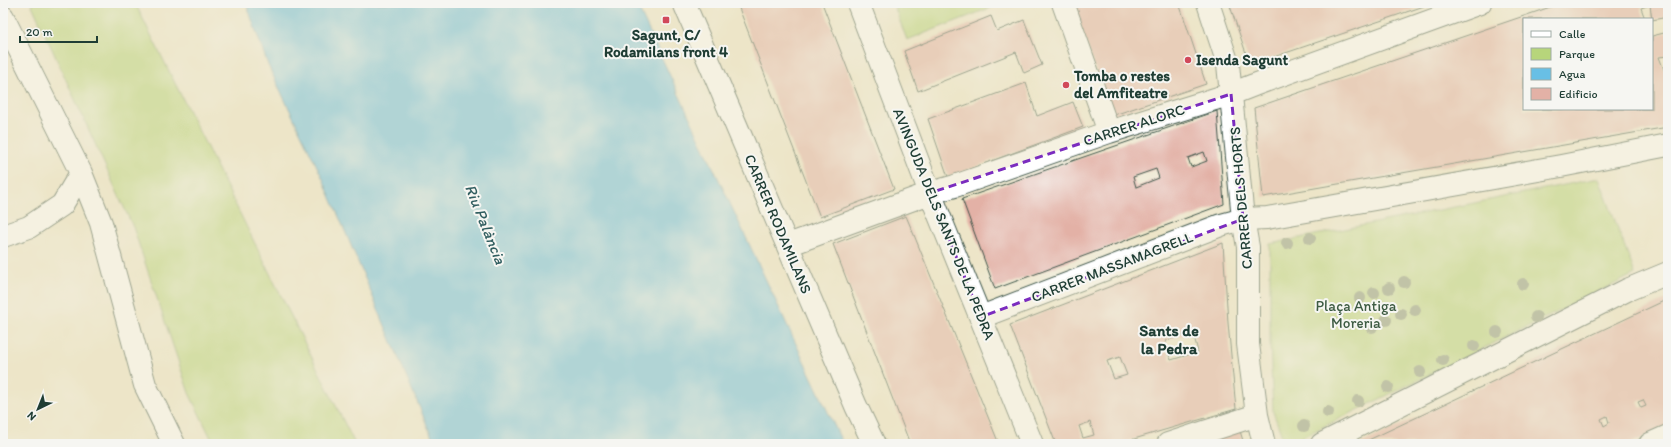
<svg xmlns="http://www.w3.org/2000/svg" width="1671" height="447" viewBox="0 0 1671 447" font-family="Itim,sans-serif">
	<rect width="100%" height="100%" fill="#f6f6f2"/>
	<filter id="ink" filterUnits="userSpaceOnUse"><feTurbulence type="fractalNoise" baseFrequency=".025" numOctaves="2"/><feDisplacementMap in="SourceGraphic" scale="8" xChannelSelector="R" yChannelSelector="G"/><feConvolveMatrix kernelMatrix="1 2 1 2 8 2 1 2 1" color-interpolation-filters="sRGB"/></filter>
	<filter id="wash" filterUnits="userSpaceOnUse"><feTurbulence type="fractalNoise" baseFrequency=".012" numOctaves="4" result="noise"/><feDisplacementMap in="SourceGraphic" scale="16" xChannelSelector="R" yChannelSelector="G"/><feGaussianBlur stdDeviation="0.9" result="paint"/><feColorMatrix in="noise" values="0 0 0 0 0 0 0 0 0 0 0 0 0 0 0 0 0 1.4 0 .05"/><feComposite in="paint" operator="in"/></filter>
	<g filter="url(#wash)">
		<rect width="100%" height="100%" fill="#ede5c8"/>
		<path fill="#b7d57b" stroke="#6b8958" d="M31,3H135L355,444H214L189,393L133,227Z
			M893,3H1003L907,40Z
			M1599,178L1635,274L1288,444H1285L1273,412L1270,342V244Z"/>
		<path fill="#68bfe5" stroke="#447e8c" d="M246,3H636L843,444H435L323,179L268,65Z"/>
		<g id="blocks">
			<path fill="#e3b1a6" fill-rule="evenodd" d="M737,3H822L894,189L820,217Z
				M1073,3H1179L1206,84L1111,116Z
				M1229,3L1285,4L1433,3L1250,65Z
				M1562,3H1668V17L1652,20L1650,5L1641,8L1645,19H1524V109H1652V36L1668,32V56L1659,57L1664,70L1668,69V127L1263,197L1254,108Z
				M991,16L997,31L1024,20L1042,65L1024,73L1016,52L918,91L904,51Z
				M1026,83L1037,116L1073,102L1083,127L948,177L928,119Z
				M1217,111L1224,204L995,289L962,199ZM1204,152L1207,161L1191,167L1188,158ZM1156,169L1159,178L1136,187L1133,177Z
				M906,216L914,235L999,444H910L833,244Z
				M1223,243L1228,323L1236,409L1117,444H1056L1010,325ZM1193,332L1198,352L1171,360L1165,345L1167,340ZM1120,357L1127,375L1114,379L1107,361ZM1090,422L1094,435L1083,438L1079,426Z
				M1668,299V426L1630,444H1360ZM1643,400L1646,406L1641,408L1638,402ZM1607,416L1609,423L1604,426L1601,419Z
				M1240,431L1244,444H1199Z"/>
		</g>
	</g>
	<g filter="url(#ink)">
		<use href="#blocks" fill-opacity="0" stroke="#3e564a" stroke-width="1"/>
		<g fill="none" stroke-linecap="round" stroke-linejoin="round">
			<defs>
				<path id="minor" d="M684,3L856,406L874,444
					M858,3L930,193L1032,444
					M1063,3L1109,132
					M1208,3L1228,64L1243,219L1248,247V344L1257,415L1264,444
					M3,17L81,173L101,223L145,385L174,444
					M3,236L29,227L62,205L81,173
					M788,245L930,193L955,186L1109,132L1231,94L1254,85L1480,3
					M981,317L1221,225L1243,219L1267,218L1561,166L1668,145
					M1168,444L1257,415
					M1322,444L1627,290L1668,273
					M1650,444L1668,436"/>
			</defs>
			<use href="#minor" stroke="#3e564a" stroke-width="24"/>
			<use href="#minor" stroke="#fff" stroke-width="22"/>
		</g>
		<g fill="#8c997e">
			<circle cx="1310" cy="238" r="6"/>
			<circle cx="1287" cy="243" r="6"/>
			<circle cx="1404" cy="282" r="6"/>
			<circle cx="1523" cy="284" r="6"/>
			<circle cx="1389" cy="288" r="6"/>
			<circle cx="1374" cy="293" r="6"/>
			<circle cx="1360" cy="298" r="6"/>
			<circle cx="1415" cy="310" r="6"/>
			<circle cx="1401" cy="314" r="6"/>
			<circle cx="1536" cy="317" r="6"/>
			<circle cx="1386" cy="320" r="6"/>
			<circle cx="1372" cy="327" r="6"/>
			<circle cx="1497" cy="332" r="6"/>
			<circle cx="1474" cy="346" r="6"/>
			<circle cx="1443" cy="360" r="6"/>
			<circle cx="1420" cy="372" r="6"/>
			<circle cx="1388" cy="387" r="6"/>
			<circle cx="1358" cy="401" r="6"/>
			<circle cx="1328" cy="412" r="6"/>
			<circle cx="1304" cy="426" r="6"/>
		</g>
	</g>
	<path d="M0 0H1671V447H0ZM1231,94L1243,219L981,317L930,193Z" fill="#ede5c8" fill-opacity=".55" fill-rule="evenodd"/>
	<path fill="none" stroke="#7b2cbf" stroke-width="3" stroke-dasharray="8 5" stroke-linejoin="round" d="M1231,94L1243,219L981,317L930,193Z"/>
	<g fill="#d1495b" stroke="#f6f6f2" stroke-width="1.5">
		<rect x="662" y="16" width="8" height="8" rx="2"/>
		<circle cx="1188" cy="60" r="4"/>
		<circle cx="1066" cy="85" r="4"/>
	</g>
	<g text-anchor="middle" stroke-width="4" stroke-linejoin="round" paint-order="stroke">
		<g font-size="15" font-weight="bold" fill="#1f3d34" stroke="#f6f6f2" text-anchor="start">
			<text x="666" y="40" text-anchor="middle">Sagunt, C/<tspan x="666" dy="17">Rodamilans front 4</tspan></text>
			<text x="1196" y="65">Isenda Sagunt</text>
			<text x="1074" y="81">Tomba o restes<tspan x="1074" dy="17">del Amfiteatre</tspan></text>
		</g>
		<g font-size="15" fill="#1f3d34" stroke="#f6f6f2">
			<text transform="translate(1134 125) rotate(-18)" y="5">CARRER ALORC</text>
			<text transform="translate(1241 198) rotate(-95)" y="5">CARRER DELS HORTS</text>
			<text transform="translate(778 224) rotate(67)" y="5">CARRER RODAMILANS</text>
			<text transform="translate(944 224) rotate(68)" y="5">AVINGUDA DELS SANTS DE LA PEDRA</text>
			<text transform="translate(1112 267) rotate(-21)" y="5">CARRER MASSAMAGRELL</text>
		</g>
		<g font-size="15" fill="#3d5b42" stroke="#f6f6f2">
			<text x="1356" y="311">Plaça Antiga<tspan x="1356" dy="17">Moreria</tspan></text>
		</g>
		<g font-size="16" font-style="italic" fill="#315e60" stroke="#f6f6f2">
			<text transform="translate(486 224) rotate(68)" y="6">Riu Palància</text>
		</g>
		<g font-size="16" font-weight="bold" fill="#1f3d34" stroke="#f6f6f2">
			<text x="1169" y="336">Sants de<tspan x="1169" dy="18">la Pedra</tspan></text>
		</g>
	</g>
	<rect width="1671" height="447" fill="none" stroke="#f6f6f2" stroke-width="16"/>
	<rect x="1523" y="18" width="130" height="92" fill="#f6f6f2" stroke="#a0aca6"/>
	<rect x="1531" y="31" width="20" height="6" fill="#ffffff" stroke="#a0aca6"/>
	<text x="1559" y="38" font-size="12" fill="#1f3d34">Calle</text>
	<rect x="1531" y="48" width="20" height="12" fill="#b7d57b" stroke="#a0aca6"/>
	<text x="1559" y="58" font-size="12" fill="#1f3d34">Parque</text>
	<rect x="1531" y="68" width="20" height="12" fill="#68bfe5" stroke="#a0aca6"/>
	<text x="1559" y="78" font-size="12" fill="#1f3d34">Agua</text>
	<rect x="1531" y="88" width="20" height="12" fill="#e3b1a6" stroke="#a0aca6"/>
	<text x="1559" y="98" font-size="12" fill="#1f3d34">Edificio</text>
	<g transform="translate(38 409) rotate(223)" stroke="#f6f6f2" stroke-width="3" paint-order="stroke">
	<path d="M0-3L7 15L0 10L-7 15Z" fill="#1f3d34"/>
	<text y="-6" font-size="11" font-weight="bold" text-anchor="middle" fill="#1f3d34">N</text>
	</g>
	<path d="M20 36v6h77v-6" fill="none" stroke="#1f3d34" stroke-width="2"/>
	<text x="26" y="36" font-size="12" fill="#1f3d34" stroke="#f6f6f2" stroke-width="3" paint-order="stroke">20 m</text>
</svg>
